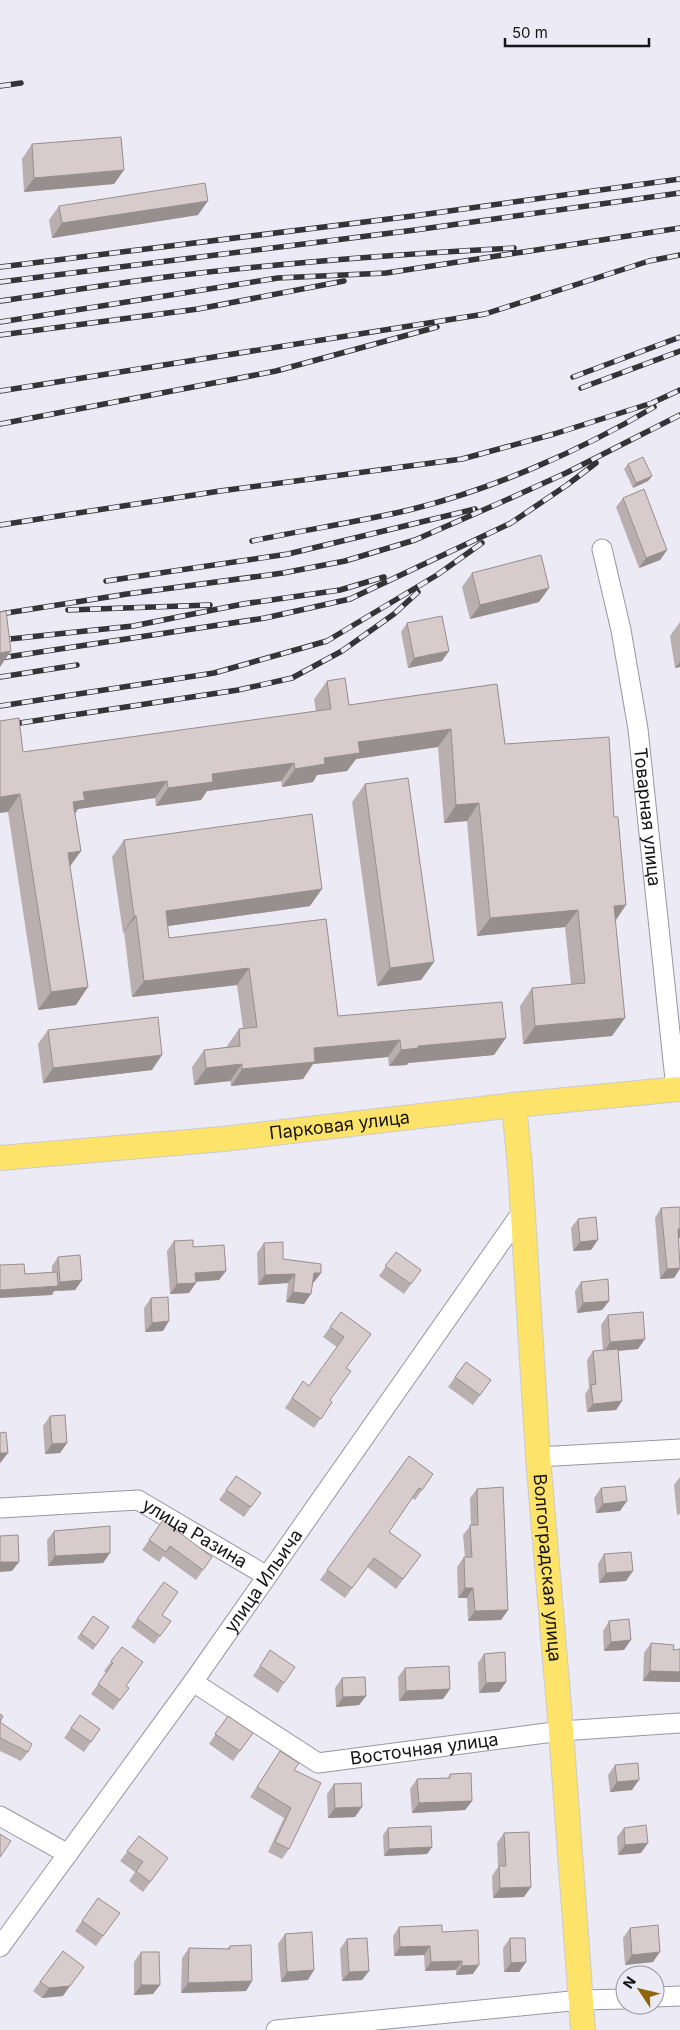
<svg xmlns="http://www.w3.org/2000/svg" width="680" height="2030" viewBox="0 0 680 2030" font-family="Inter,sans-serif">
	<rect width="100%" height="100%" fill="#ebeaf5"/>
	<g fill="none" stroke-linecap="round" stroke-linejoin="round">
		<defs>
			<g id="minor">
				<path id="s1" d="M602,549L621,630L638,729L676,1089"/>
				<path d="M538,1457L680,1449"/>
				<path id="s2" d="M0,1508L138,1500L267,1576"/>
				<path id="s3" d="M193,1682L318,1763L561,1731L680,1723"/>
				<path d="M0,1816L68,1854"/>
				<path id="s4" d="M0,1947L193,1682L522,1212"/>
				<path d="M655,1997L680,1996"/>
				<path d="M276,2030L581,2000L625,1999"/>
			</g>
			<g id="major">
				<path id="s5" d="M514,1105L520,1167L538,1457L561,1731L583,2030"/>
				<path id="s6" d="M0,1158L223,1139L514,1105L680,1089"/>
			</g>
		</defs>
		<use href="#minor" stroke="#9897a1" stroke-width="21"/>
		<use href="#major" stroke="#cccbcc" stroke-width="26"/>
		<use href="#minor" stroke="#fff" stroke-width="19"/>
		<use href="#major" stroke="#fde36a" stroke-width="24"/>
		<defs>
			<path id="rail" d="M0,86L21,83
				M0,267L413,216L680,179
				M0,282L415,230L680,193
				M0,301C55,293 110,284 166,277C281,263 398,254 514,248
				M0,322L278,278L386,273L680,228
				M0,335L198,309L344,281
				M573,377L680,337
				M581,388L680,351
				M0,391L485,314L649,261L680,255
				M0,424L276,371L437,327
				M0,525L220,491L462,459L554,434L652,403L680,390
				M252,541C304,530 357,522 409,510C493,489 580,451 654,407
				M106,581L288,554L475,509
				M68,610L210,605
				M0,614L127,594L283,573L345,561L415,540L504,501L566,473L680,415
				M0,640L133,626L243,604L340,590L384,577
				M0,658L265,618L350,599L511,523L567,485L596,463
				M0,677L77,665
				M0,706L214,673L327,641L437,575L482,543
				M0,726L238,690L292,678L342,651L394,614L418,592"/>
		</defs>
		<use href="#rail" stroke="#343338" stroke-width="5.5"/>
		<use href="#rail" stroke="#ebeaf5" stroke-width="4" stroke-dasharray="11" stroke-linecap="butt"/>
	</g>
	<path fill="#baafaf" d="M32,144L124,170L114,184L24,192L22,159Z
		M59,206L198,215L52,238L49,220Z
		M628,464L652,476L648,481L633,488L624,469Z
		M623,498L667,550L660,560L639,568L616,507Z
		M472,573L549,588L539,602L470,619L462,587Z
		M680,622V667L675,668L670,636Z
		M407,623L442,661L408,668L401,632Z
		M327,681L349,705L497,684L505,744L615,920L612,1036L523,1044L520,1006L532,988L571,985L565,927L477,936L467,821L444,823L438,747L356,759L347,771L317,775L313,782L282,787L281,781L207,791L201,800L156,806L155,798L78,809L75,814L81,851L70,866L76,1005L38,1010L8,812L23,752L316,711L314,699Z
		M365,784L434,962L421,980L377,986L352,802Z
		M124,840L310,906L168,926L169,938L326,919L338,1016L494,1055L408,1063L407,1065L389,1066L388,1057L313,1064L303,1079L231,1086L230,1081L194,1085L192,1067L204,1050L227,1047V1046L239,1029L243,1028L237,985L132,997L124,932L123,933L112,857Z
		M48,1030L152,1070L43,1083L38,1044Z
		M661,1208L678,1238L680,1269L674,1278L660,1279L655,1218Z
		M578,1219L591,1250L573,1251L571,1228Z
		M174,1241L193,1247L226,1271L219,1280L196,1282L189,1293L170,1294L167,1251Z
		M264,1243L283,1259L321,1273L314,1282L313,1283L304,1304L286,1302L288,1283L258,1285L257,1253Z
		M396,1252L421,1270L404,1294L379,1276Z
		M58,1257L82,1280L75,1290L54,1291L52,1295L25,1274L52,1273V1266Z
		M581,1282L609,1301L602,1310L577,1313L575,1291Z
		M151,1298L163,1331L145,1332L144,1308Z
		M341,1312L371,1334L346,1368L330,1400L332,1402L314,1428L285,1408L303,1381L309,1386L337,1347L323,1337Z
		M608,1315L638,1349L618,1351L622,1401L616,1410L587,1412L585,1394L589,1388L587,1360L593,1351L603,1350L601,1325Z
		M466,1362L491,1380L473,1405L448,1387Z
		M50,1416L67,1443L60,1453L45,1454L43,1426Z
		M409,1456L433,1474L415,1500L412,1498L389,1532L421,1555L396,1589L367,1567L345,1598L320,1580Z
		M236,1476L261,1493L244,1517L219,1500Z
		M680,1477V1514L677,1515L674,1485Z
		M601,1488L620,1511L596,1513L594,1498Z
		M477,1489L508,1610L501,1620L468,1621L467,1598H458L457,1567L464,1557H465L463,1535L471,1525L470,1498Z
		M54,1531L110,1553L103,1563L48,1566L47,1540Z
		M149,1540L212,1557L196,1580L163,1556L159,1562L142,1550Z
		M604,1554L626,1581L599,1583L598,1564Z
		M162,1615L171,1621L154,1644L131,1627L137,1619Z
		M93,1616L109,1627L93,1650L77,1638Z
		M609,1621L624,1650L604,1651L603,1631Z
		M651,1643L673,1650L680,1649V1682L643,1681L644,1653Z
		M122,1647L126,1686L129,1688L113,1710L91,1694L106,1673L104,1671Z
		M270,1650L284,1683L278,1693L253,1676Z
		M484,1654L506,1682L499,1692L479,1693L478,1663Z
		M405,1668L450,1689L443,1699L399,1701L398,1677Z
		M342,1678L366,1696L359,1705L336,1707L335,1688Z
		M80,1715L100,1729L84,1752L64,1738Z
		M228,1716L253,1733L233,1761L209,1744Z
		M0,1722L28,1752L21,1761L0,1751Z
		M280,1751L294,1770L289,1849L282,1859L268,1852L284,1818L250,1797Z
		M615,1765L632,1790L610,1792L608,1775Z
		M450,1774L472,1801L465,1810L412,1813L410,1789L417,1779L448,1778Z
		M334,1784L355,1817L328,1818L327,1794Z
		M388,1828L432,1847L427,1854L384,1856L383,1835Z
		M624,1828L641,1853L618,1855L617,1837Z
		M504,1833L524,1897L493,1898L492,1876L498,1867L497,1843Z
		M139,1836L168,1858L143,1892L129,1881L135,1872L120,1861Z
		M98,1898L120,1913L96,1946L75,1931Z
		M399,1927L442,1932L473,1974L456,1975V1970L425,1971L424,1955L394,1956L393,1936Z
		M630,1928L653,1962L625,1965L623,1938Z
		M285,1934L308,1980L281,1982L278,1944Z
		M510,1938L526,1962L519,1972H504L503,1948Z
		M347,1939L369,1971L362,1980L342,1981L340,1949Z
		M230,1946L252,1981L246,1991L181,1993L182,1958L189,1948L227,1949Z
		M63,1951V1996L42,1998L33,1991Z
		M141,1952L153,1994L134,1995V1962Z"/>
	<path fill="#978e8e" d="M124,170L114,184L24,192L34,178Z
		M208,201L198,215L52,238L62,223Z
		M652,476L648,481L633,488L636,483Z
		M667,550L660,560L639,568L646,558Z
		M549,588L539,602L470,619L480,605Z
		M11,651L0,667V653Z
		M449,651L442,661L408,668L414,658Z
		M680,662V667L675,668Z
		M451,729L438,747L356,759L347,771L317,775L313,782L282,787L295,769L324,758L358,742Z
		M294,763L281,781L207,791L201,800L156,806L168,788L212,774Z
		M167,781L155,798L78,809L72,818L73,802L83,792Z
		M20,794L8,812L0,813V797Z
		M479,803L467,821L444,823L456,805Z
		M81,851L68,869V853Z
		M322,889L310,906L154,928L166,911Z
		M626,905L614,923V906Z
		M578,910L565,927L477,936L490,918Z
		M134,916H136L124,932L123,933Z
		M434,962L421,980L377,986L390,968Z
		M249,968L237,985L132,997L144,981Z
		M88,987L76,1005L38,1010L51,992Z
		M625,1018L612,1036L523,1044L535,1026Z
		M506,1038L494,1055L408,1063L407,1065L389,1066L401,1050L418,1046Z
		M400,1040L388,1057L313,1064L303,1079L231,1086L242,1069L314,1048Z
		M162,1055L152,1070L43,1083L53,1068Z
		M242,1064L230,1081L194,1085L206,1068Z
		M678,1229H680V1238L671,1239Z
		M598,1240L591,1250L573,1251L580,1242Z
		M680,1268L674,1278L660,1279L667,1269Z
		M226,1271L219,1280L188,1282L195,1273Z
		M314,1273H321L314,1282L307,1283Z
		M295,1274L288,1283L258,1285L265,1275Z
		M82,1280L75,1290L54,1291L52,1295L0,1298V1290L57,1286L60,1282Z
		M196,1283L189,1293L170,1294L177,1284Z
		M293,1292L311,1294L304,1304L286,1302Z
		M609,1301L602,1310L577,1313L583,1303Z
		M169,1321L163,1331L145,1332L152,1323Z
		M645,1339L638,1349L604,1352L610,1342Z
		M622,1401L616,1410L587,1412L593,1404Z
		M67,1443L60,1453L45,1454L52,1444Z
		M0,1453H8L1,1462L0,1463Z
		M627,1501L620,1511L596,1513L603,1504Z
		M110,1553L103,1563L48,1566L55,1556Z
		M0,1562H19L12,1571L0,1572Z
		M633,1571L626,1581L599,1583L606,1573Z
		M465,1588H473L467,1598H458Z
		M508,1610L501,1620L468,1621L475,1611Z
		M631,1640L624,1650L604,1651L611,1642Z
		M650,1671L680,1672V1682L643,1681Z
		M506,1682L499,1692L479,1693L486,1683Z
		M450,1689L443,1699L399,1701L406,1691Z
		M366,1696L359,1705L336,1707L343,1697Z
		M639,1780L632,1790L610,1792L617,1782Z
		M472,1801L465,1810L412,1813L419,1803Z
		M362,1807L355,1817L328,1818L335,1808Z
		M648,1843L641,1853L618,1855L625,1845Z
		M432,1847L427,1854L384,1856L389,1849Z
		M531,1887L524,1897L493,1898L500,1888Z
		M430,1946L424,1955L394,1956L400,1947Z
		M660,1952L653,1962L625,1965L632,1955Z
		M462,1961L456,1970L425,1971L431,1962Z
		M526,1962L519,1972H504L511,1963Z
		M479,1965L473,1974L456,1975L462,1966Z
		M314,1970L308,1980L281,1982L287,1972Z
		M369,1971L362,1980L342,1981L349,1972Z
		M77,1976L63,1996L42,1998L49,1988Z
		M252,1981L246,1991L181,1993L188,1983Z
		M141,1985H160L153,1994L134,1995Z"/>
	<path fill="#d8cbcb" stroke="#978e8e" d="M121,137L124,170L34,178L32,144Z
		M205,183L208,201L62,223L59,206Z
		M643,457L652,476L636,483L628,464Z
		M644,489L667,550L646,558L623,498Z
		M541,555L549,588L480,605L472,573Z
		M6,611L11,651L0,653V612Z
		M442,616L449,651L414,658L407,623Z
		M345,678L349,705L497,684L505,744L609,737L614,817H618L626,905L614,906L625,1018L535,1026L532,988L585,983L578,910L490,918L479,803L456,805L451,729L358,742L360,753L324,758L325,764L295,769L294,763L212,774L213,782L168,788L167,781L83,792L85,800L73,802L81,851L68,853L88,987L51,992L20,794L0,797V721L19,718L23,752L331,709L327,681Z
		M408,778L434,962L390,968L365,784Z
		M312,814L322,889L166,911L169,938L326,919L338,1016L502,1002L506,1038L418,1046V1048L401,1050L400,1040L314,1048L315,1062L242,1069V1064L206,1068L204,1050L240,1046L239,1029L257,1027L249,968L144,981L136,916H134L124,840Z
		M158,1017L162,1055L53,1068L48,1030Z
		M680,1207V1229H678L680,1268L667,1269L661,1208Z
		M596,1217L598,1240L580,1242L578,1219Z
		M193,1240V1247L224,1245L226,1271L195,1273L196,1283L177,1284L174,1241Z
		M283,1242V1259L321,1264V1273H314L311,1294L293,1292L295,1274L265,1275L264,1243Z
		M396,1252L421,1270L411,1284L385,1266Z
		M80,1255L82,1280L60,1282L58,1257Z
		M24,1264L25,1274L57,1272L58,1286L0,1290V1265Z
		M608,1279L609,1301L583,1303L581,1282Z
		M168,1297L169,1321L152,1323L151,1298Z
		M341,1312L371,1334L346,1368L351,1371L330,1400L332,1402L321,1419L292,1398L303,1381L309,1386L344,1337L330,1327Z
		M643,1312L645,1339L610,1342L608,1315Z
		M618,1349L622,1401L593,1404L591,1385L596,1384L593,1351Z
		M466,1362L491,1380L480,1395L455,1377Z
		M65,1415L67,1443L52,1444L50,1416Z
		M6,1432L8,1453H0V1433Z
		M409,1456L433,1474L422,1490L419,1488L389,1532L421,1555L403,1579L374,1558L352,1588L327,1570Z
		M236,1476L261,1493L251,1507L226,1490Z
		M625,1486L627,1501L603,1504L601,1488Z
		M503,1487L508,1610L475,1611L473,1588H465L464,1557H472L470,1525H478L477,1489Z
		M163,1520L212,1557L203,1570L170,1546L166,1552L149,1540Z
		M110,1526V1553L55,1556L54,1531Z
		M18,1535L19,1562H0V1536Z
		M631,1552L633,1571L606,1573L604,1554Z
		M164,1582L178,1592L162,1615L171,1621L160,1636L137,1619Z
		M93,1616L109,1627L96,1645L81,1634Z
		M629,1619L631,1640L611,1642L609,1621Z
		M651,1643L674,1645L673,1650L680,1649V1672L650,1671Z
		M122,1647L143,1662L126,1686L129,1688L120,1700L98,1684L113,1663L111,1661Z
		M270,1650L295,1667L284,1683L260,1666Z
		M505,1652L506,1682L486,1683L484,1654Z
		M449,1666L450,1689L406,1691L405,1668Z
		M365,1677L366,1696L343,1697L342,1678Z
		M0,1714L3,1716L0,1722Z
		M80,1715L100,1729L91,1742L71,1728Z
		M228,1716L253,1733L240,1751L215,1734Z
		M0,1722L32,1744L28,1752L0,1738Z
		M280,1751L299,1763L294,1770L321,1783L289,1849L275,1842L291,1808L257,1787Z
		M638,1763L639,1780L617,1782L615,1765Z
		M471,1773L472,1801L419,1803L417,1779L450,1778V1774Z
		M361,1783L362,1807L335,1808L334,1784Z
		M646,1825L648,1843L625,1845L624,1828Z
		M431,1826L432,1847L389,1849L388,1828Z
		M529,1832L531,1887L500,1888L499,1866H506L504,1833Z
		M0,1834L11,1841L0,1857Z
		M139,1836L168,1858L150,1882L136,1871L143,1862L127,1851Z
		M98,1898L120,1913L103,1936L82,1921Z
		M442,1925V1932L478,1930L479,1965L462,1966V1961L431,1962L430,1946L400,1947L399,1927Z
		M658,1925L660,1952L632,1955L630,1928Z
		M312,1932L314,1970L287,1972L285,1934Z
		M367,1938L369,1971L349,1972L347,1939Z
		M510,1938H525L526,1962L511,1963Z
		M251,1945L252,1981L188,1983L189,1948L230,1949V1946Z
		M63,1951L84,1967L70,1986L49,1988L40,1982Z
		M141,1952H159L160,1985H141Z"/>
	<g text-anchor="middle" stroke-width="5" stroke-linejoin="round" paint-order="stroke">
		<g font-size="18" fill="#151418" stroke="#ebeaf5">
			<text dy="6" stroke="none"><textPath href="#s1" startOffset="272">Товарная улица</textPath></text>
			<text dy="6" stroke="none"><textPath href="#s6" startOffset="341">Парковая улица</textPath></text>
			<text dy="6" stroke="none"><textPath href="#s2" startOffset="204">улица Разина</textPath></text>
			<text dy="6" stroke="none"><textPath href="#s5" startOffset="464">Волгоградская улица</textPath></text>
			<text dy="6" stroke="none"><textPath href="#s4" startOffset="451">улица Ильича</textPath></text>
			<text dy="6" stroke="none"><textPath href="#s3" startOffset="256">Восточная улица</textPath></text>
		</g>
	</g>
	<g transform="translate(640 1990) rotate(305)"><circle r="24" fill="#ebeaf5" stroke="#95949d"/>
	<path d="M0-4L9 19L0 12L-9 19Z" fill="#8f650c"/>
	<text y="-8" font-size="14" font-weight="bold" text-anchor="middle" fill="#151418">N</text>
	</g>
	<path d="M505 38v8h144v-8" fill="none" stroke="#151418" stroke-width="2.5"/>
	<text x="512" y="38" font-size="15" fill="#151418" stroke="#ebeaf5" stroke-width="4" paint-order="stroke">50 m</text>
</svg>
